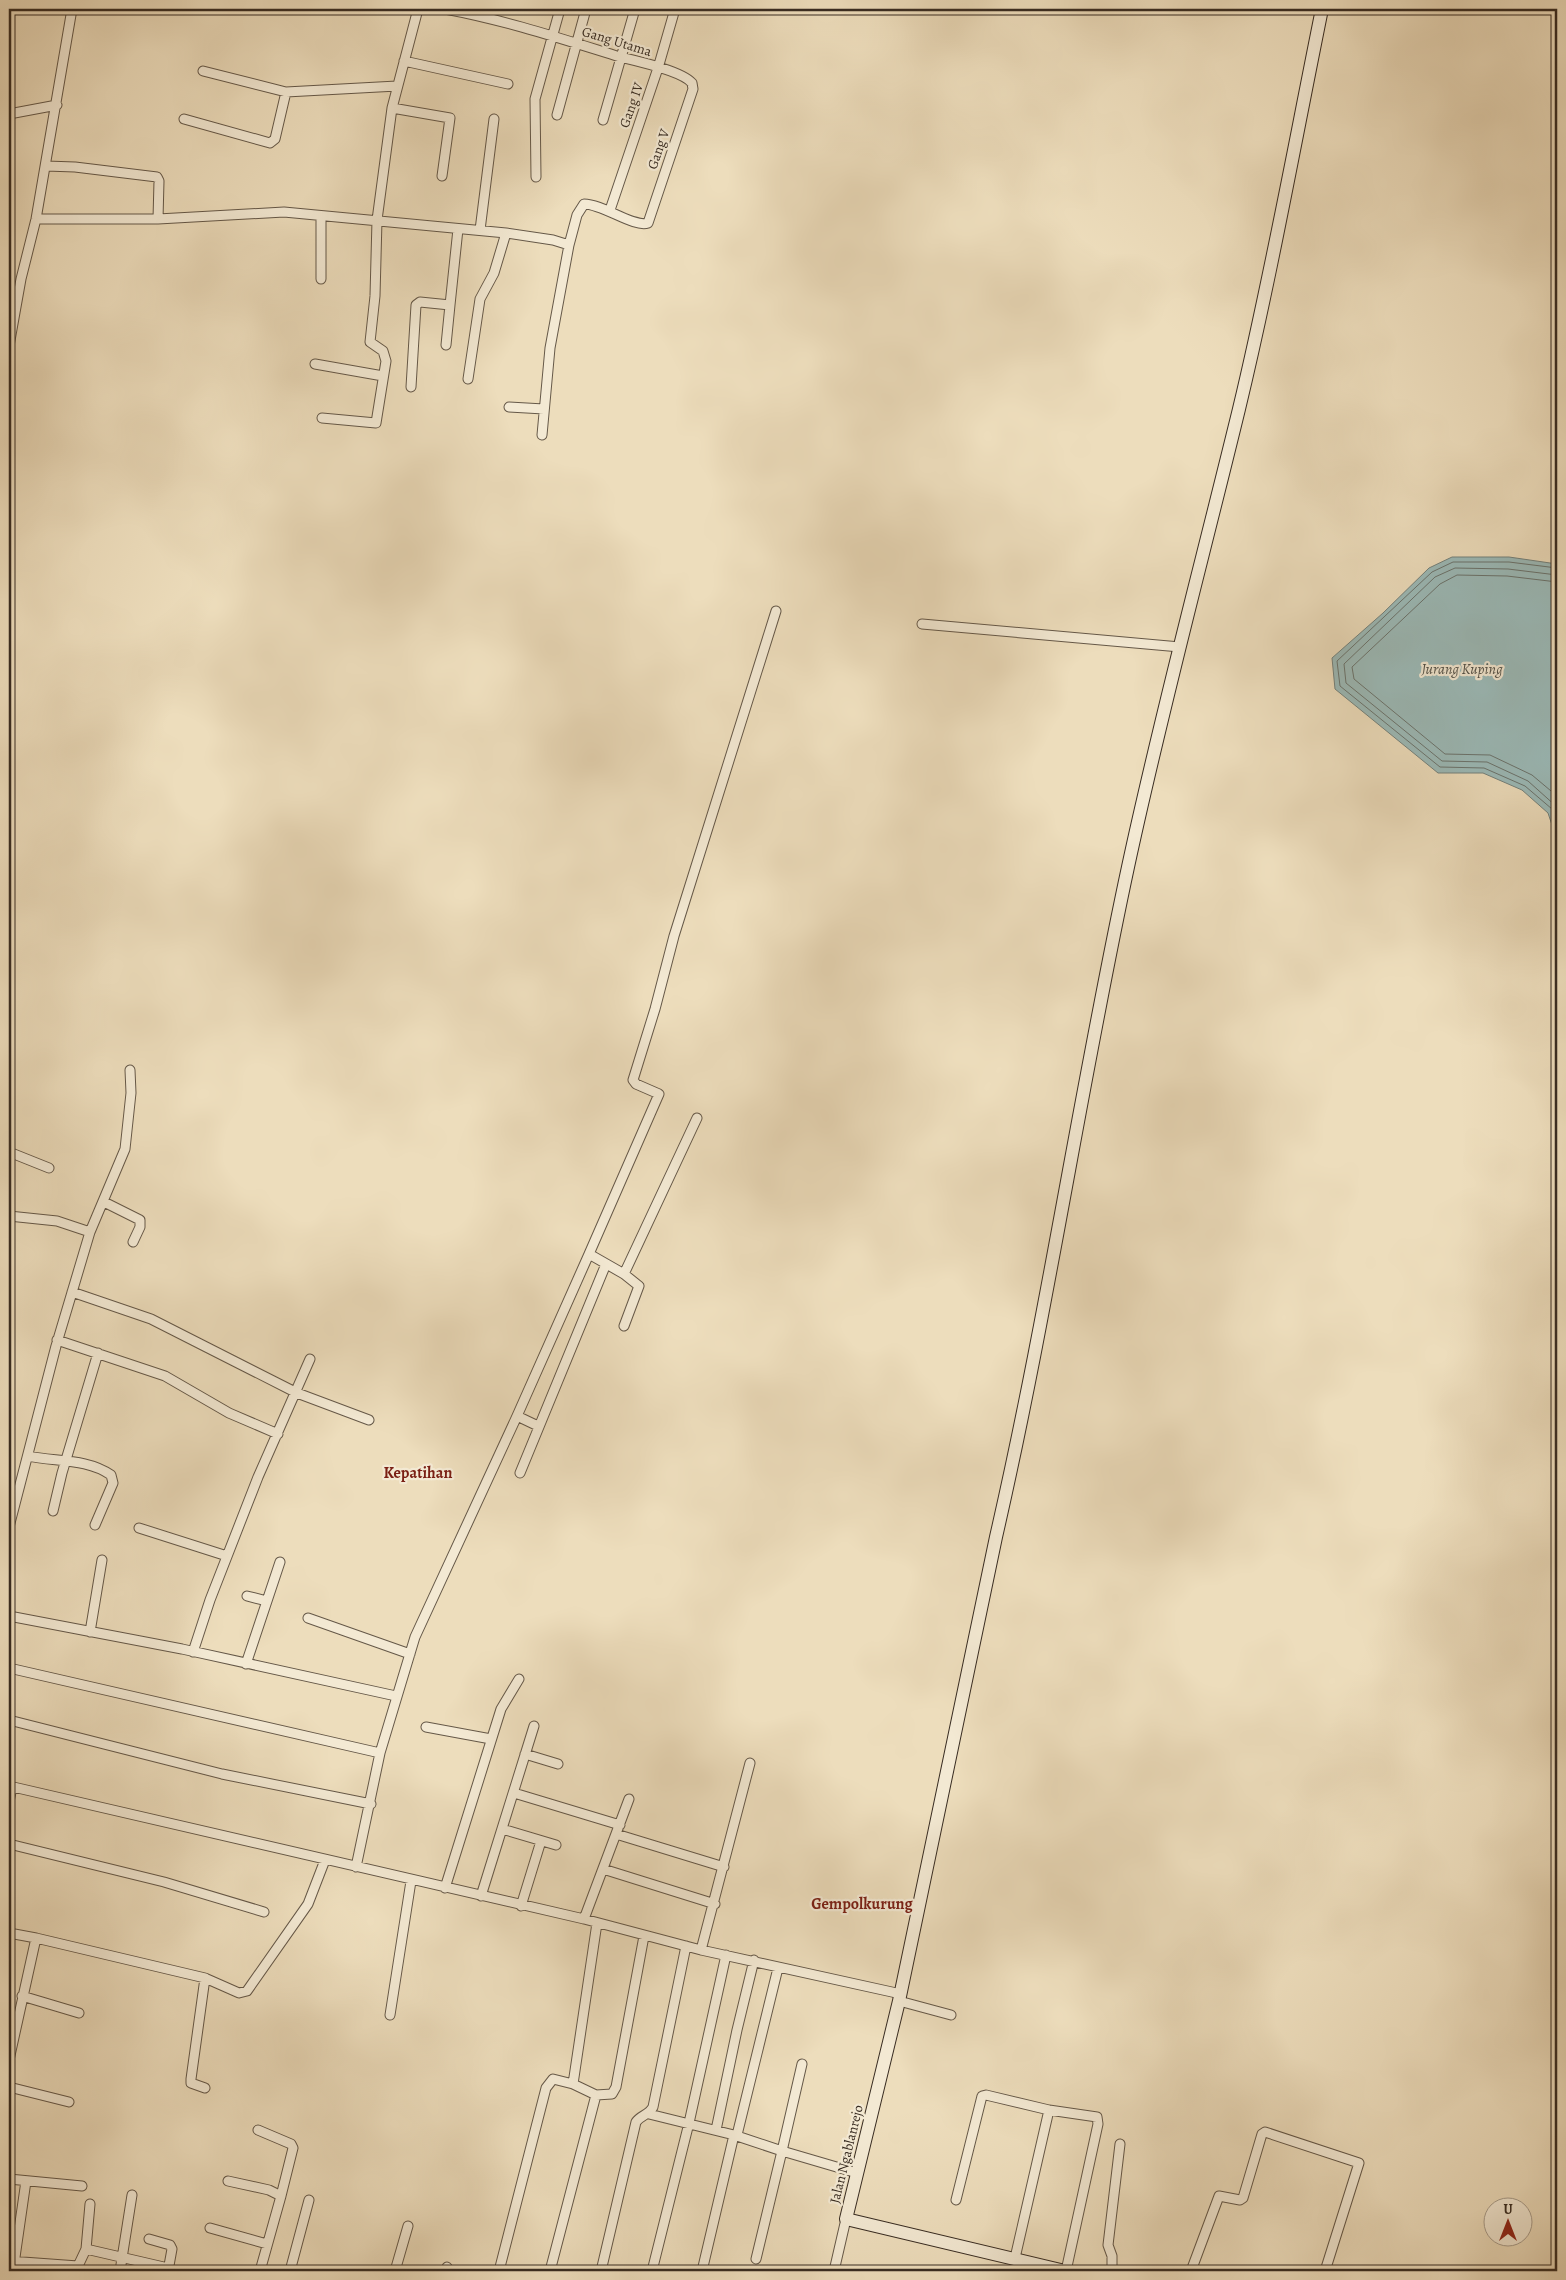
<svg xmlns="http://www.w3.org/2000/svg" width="1566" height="2280" viewBox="0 0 1566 2280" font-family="Alegreya,serif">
	<rect width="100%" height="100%" fill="#edddbc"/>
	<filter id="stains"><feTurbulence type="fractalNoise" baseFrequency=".004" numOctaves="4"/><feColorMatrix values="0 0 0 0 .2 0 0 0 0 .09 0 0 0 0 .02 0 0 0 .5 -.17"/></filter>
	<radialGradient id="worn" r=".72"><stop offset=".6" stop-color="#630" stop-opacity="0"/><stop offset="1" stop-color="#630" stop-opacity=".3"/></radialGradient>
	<path fill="#9bbab8" stroke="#73817c" d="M1452,557H1509L1557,564V840L1548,813L1522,790L1483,773H1438L1335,689L1332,658L1383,613L1429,568Z"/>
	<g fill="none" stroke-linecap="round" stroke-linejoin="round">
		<path stroke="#6a736d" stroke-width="1" d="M1557,568L1509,562H1453L1432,572L1337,661L1340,686L1440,767L1484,768L1525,786L1552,809L1557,825
			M1557,575L1508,569L1455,568L1435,577L1344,664L1346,683L1442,761L1487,762L1528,781L1557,807
			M1557,582L1507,576L1457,575L1440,584L1352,667L1354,679L1445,754L1490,755L1532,775L1557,796"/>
		<defs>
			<path id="street" d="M445,9C505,20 562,39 620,57C637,61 682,71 692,83L693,89L648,223C634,228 603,204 584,204L577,215L569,245
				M404,61L508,84
				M203,71L286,92L397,86
				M392,108L450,118L442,176
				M9,114L57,105
				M557,115L586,9
				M184,119L270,143L275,139L286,92
				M603,120L635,9
				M46,166L75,167L157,177L159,181L158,219
				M536,177L535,99L560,9
				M610,210L658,68L675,9
				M36,219H158L284,212L506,233L553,240L569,245L550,348L542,435
				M480,230L494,119
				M321,279V216
				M446,345L450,305
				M9,346L21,279L36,219L72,9
				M315,364L383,376
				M468,379L480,299L494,273L506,233
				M411,387L416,305L420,302L450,305L458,229
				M509,407L544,409
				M322,418L376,423L386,361L383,351L370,342L375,296L377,220L392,108L418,9
				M922,624L1180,647
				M9,1152L49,1168
				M104,1202L140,1220V1227L133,1242
				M9,1216L57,1221L90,1232
				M589,1254L659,1094L636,1084L633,1080L655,1009L674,936L776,611
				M72,1292L151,1319L297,1393L369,1420
				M624,1326L639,1286L624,1274
				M57,1340L165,1376L229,1413L278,1434
				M517,1416L538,1426
				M28,1456C55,1462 87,1458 111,1475L113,1483L95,1525
				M520,1473L606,1264
				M53,1511L62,1473L98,1353
				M9,1527L56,1346L90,1232L125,1149L131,1093L130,1070
				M139,1528L227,1556
				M247,1596L267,1601
				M9,1616L182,1649L396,1696
				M308,1618L410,1654
				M90,1632L102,1560
				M193,1652L210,1600L258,1477L310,1359
				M246,1664L280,1562
				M9,1668L380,1753
				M9,1720L222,1774L371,1804
				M426,1727L491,1739
				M525,1754L558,1764
				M9,1786L584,1919L701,1950L901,1994
				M514,1793L620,1825
				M9,1802L12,1787
				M502,1829L556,1845
				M616,1834L724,1867
				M9,1844L164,1882L264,1912
				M356,1867L380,1753L415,1637L517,1416L589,1254L624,1274L697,1118
				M603,1869L715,1904
				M445,1888L501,1709L519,1679
				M481,1896L534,1726
				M521,1906L541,1841
				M584,1919L629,1799
				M9,1933L36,1938L9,2060
				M36,1938L205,1978L191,2079V2083L205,2088
				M701,1950L750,1763
				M205,1978L239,1993L247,1991L308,1904L325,1860
				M22,1996L79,2013
				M899,2001L951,2015
				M390,2015L411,1881
				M573,2084L596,2095
				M9,2087L69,2102
				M649,2114L734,2135L702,2271
				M258,2130L291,2144L293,2148L281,2196
				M716,2130L737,2030L754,1960
				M734,2135L782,2151L802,2064
				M737,2135L778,1968
				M9,2179L82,2186
				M228,2181L269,2190L281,2196L260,2271
				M956,2200L982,2096L986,2095L1049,2110L1097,2117L1098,2124L1066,2271
				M210,2228L267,2244
				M149,2239L170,2245L172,2249L168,2271
				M86,2249L168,2268
				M1015,2258L1049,2110
				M756,2259L782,2151L857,2173
				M9,2261L78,2266L86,2249L90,2204
				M13,2271L26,2181
				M120,2271L132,2195
				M290,2271L309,2200
				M395,2271L408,2226
				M446,2271L447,2267
				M499,2271L546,2088L553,2079L573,2084L597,1923
				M550,2271L596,2095L612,2094L616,2087L644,1936
				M601,2271L636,2122C641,2115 649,2115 653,2107L686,1946
				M652,2271L689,2123L726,1955
				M834,2271L846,2219
				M1112,2271V2256L1108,2245L1120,2144
				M1191,2271L1219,2196L1240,2200L1243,2198L1262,2134L1265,2132L1359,2163L1325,2271"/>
			<path id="secondary" d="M1065,2271L846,2219L899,2001L996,1537C1047,1315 1080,1090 1128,867C1161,713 1202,561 1239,409C1271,276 1295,142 1322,9"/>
		</defs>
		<use href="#street" stroke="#655848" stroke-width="11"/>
		<use href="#secondary" stroke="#382c22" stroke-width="14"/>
		<use href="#street" stroke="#f3e9d3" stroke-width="9"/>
		<use href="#secondary" stroke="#f3e9d3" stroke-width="12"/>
	</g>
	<g text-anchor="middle" stroke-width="4.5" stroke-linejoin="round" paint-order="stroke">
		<g font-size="14" fill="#382c22" stroke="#f3e9d3">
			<text transform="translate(617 41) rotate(17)" y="5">Gang Utama</text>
			<text transform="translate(631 105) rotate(-71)" y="5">Gang IV</text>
			<text transform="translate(658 149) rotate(-71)" y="5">Gang V</text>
			<text transform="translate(846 2154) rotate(-76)" y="5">Jalan Ngablanrejo</text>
		</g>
		<g font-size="15" font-style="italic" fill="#515048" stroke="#f3e9d3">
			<text x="1462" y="674">Jurang Kuping</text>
		</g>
		<g font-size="16" font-weight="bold" fill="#7a1f14" stroke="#f3e9d3">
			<text x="418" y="1478">Kepatihan</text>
			<text x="862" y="1909">Gempolkurung</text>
		</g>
	</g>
	<rect width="1566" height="2280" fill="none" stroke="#edddbc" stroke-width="30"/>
	<rect x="10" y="10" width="1546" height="2260" fill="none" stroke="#382c22" stroke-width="2.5"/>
	<rect x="15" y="15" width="1536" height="2250" fill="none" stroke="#382c22"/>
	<g transform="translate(1508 2222)"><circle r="24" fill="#f3e9d3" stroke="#a89d8c"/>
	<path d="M0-4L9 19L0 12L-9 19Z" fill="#8f2418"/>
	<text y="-8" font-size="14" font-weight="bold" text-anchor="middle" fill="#382c22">U</text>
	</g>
	<rect width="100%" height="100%" filter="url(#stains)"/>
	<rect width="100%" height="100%" fill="url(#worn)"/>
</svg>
